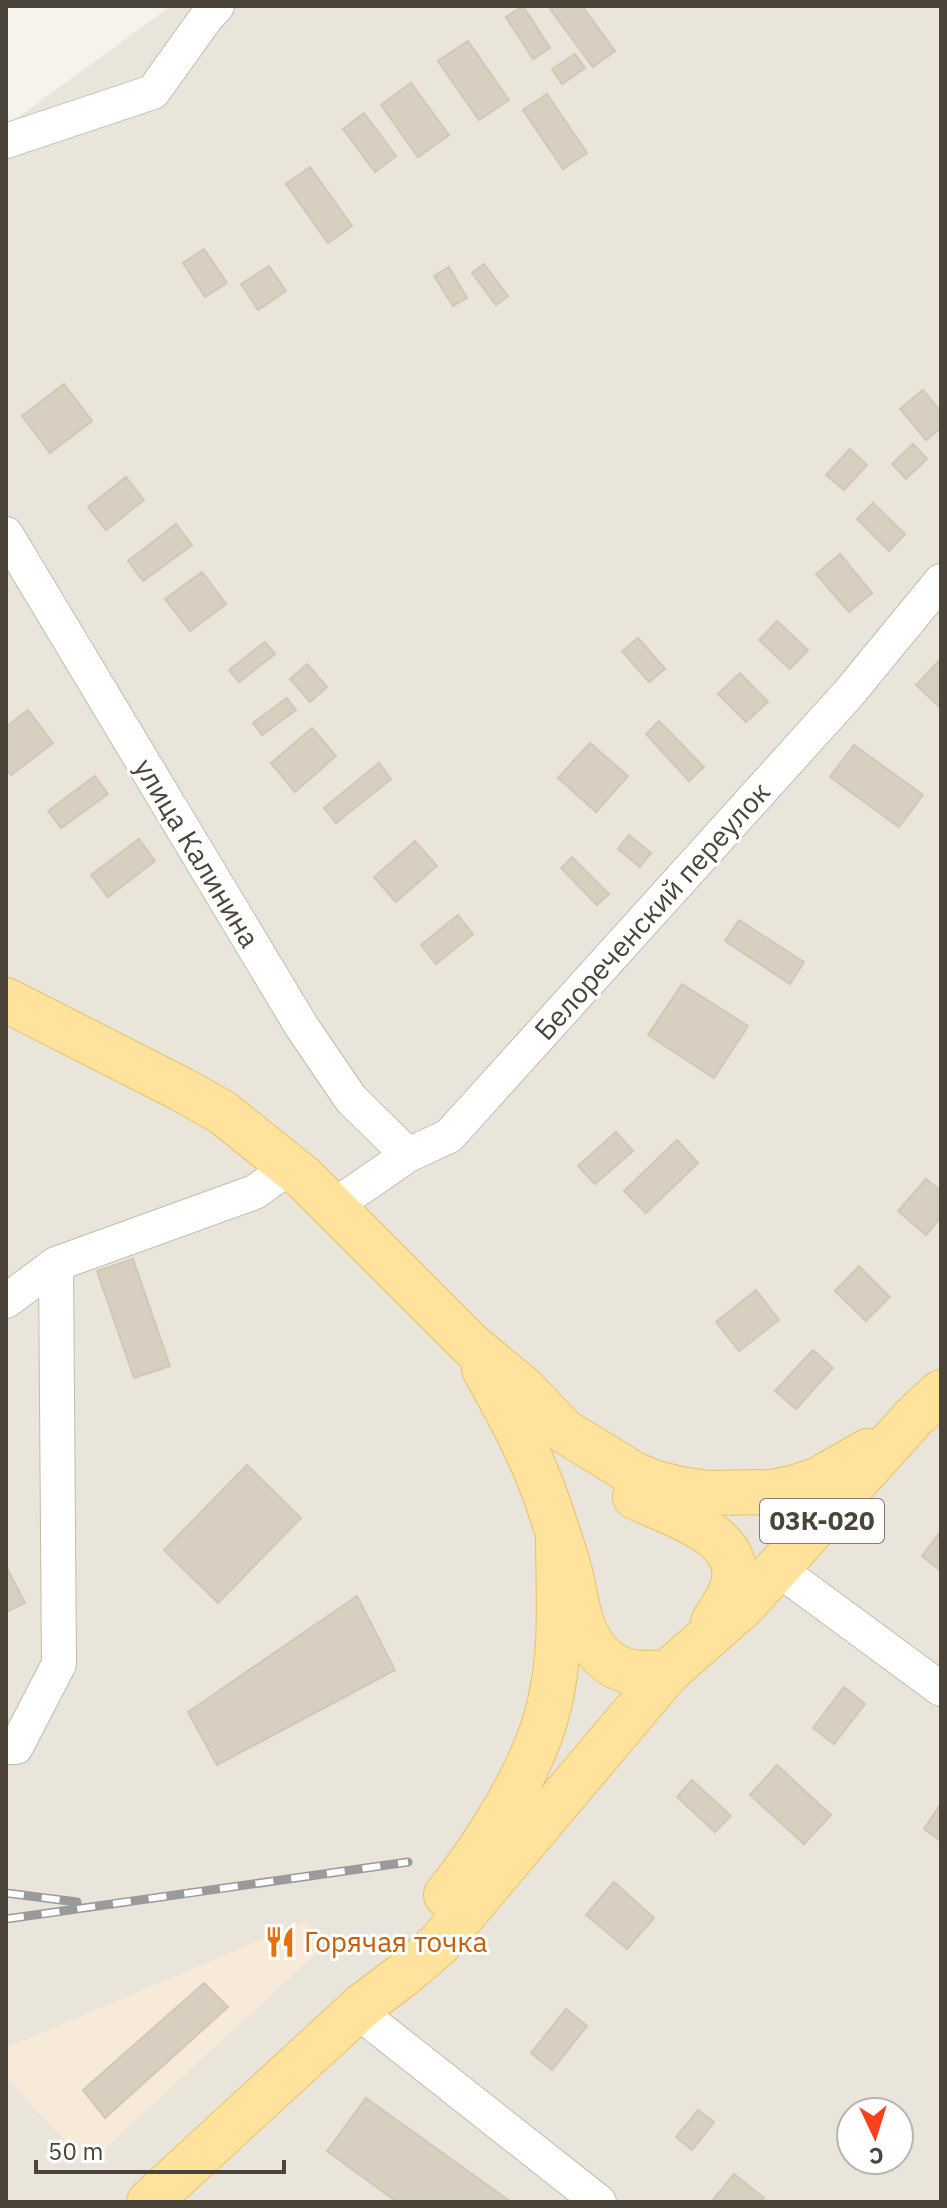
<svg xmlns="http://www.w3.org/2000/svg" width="947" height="2208" viewBox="0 0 947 2208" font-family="'IBM Plex Sans',sans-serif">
	<rect width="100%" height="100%" fill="#f6f3ec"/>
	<path fill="#eae5da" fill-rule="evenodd" d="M171,6H941V2202H6V126ZM851,2112H899V2160H851Z"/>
	<path fill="#f7ead8" d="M305,1921L324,1946L87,2165L6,2077V2048Z"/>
	<path fill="#d8cfc1" stroke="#d3c7b4" stroke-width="2" d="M523,6L550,48L533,59L506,17Z
		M548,6H582L615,51L593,67Z
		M468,41L509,100L479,120L438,61Z
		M575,54L585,68L562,84L552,69Z
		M411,83L449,135L418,157L381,105Z
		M547,94L587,153L563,169L523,110Z
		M364,113L396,156L375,172L343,129Z
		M310,167L352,226L328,243L286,184Z
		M204,249L227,283L205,297L183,263Z
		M484,264L508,296L496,305L472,273Z
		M269,266L286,291L258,310L241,284Z
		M449,267L467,298L453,306L434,276Z
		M64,384L92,421L50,453L22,416Z
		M923,390L941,412V428L926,440L900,409Z
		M913,444L927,459L906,479L892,464Z
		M850,449L867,465L844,490L826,475Z
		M126,477L144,500L106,530L88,507Z
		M873,503L905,534L889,551L857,519Z
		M176,524L192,545L143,581L128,561Z
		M840,554L872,593L849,612L816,574Z
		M202,572L226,604L190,631L165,599Z
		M777,621L808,650L790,669L759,640Z
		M638,638L665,669L649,682L622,651Z
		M265,642L275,654L239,682L229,670Z
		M940,660L941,661V708L916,685Z
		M307,664L327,687L310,702L290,679Z
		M740,673L768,702L746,722L718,694Z
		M287,698L296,710L262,735L253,723Z
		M28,710L53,743L11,775L6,769V727Z
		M659,721L704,767L689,781L646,734Z
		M312,728L336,756L295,792L271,763Z
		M590,743L628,776L596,812L558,778Z
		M854,745L923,795L899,827L830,777Z
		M379,763L391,779L336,823L324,808Z
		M95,776L108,794L61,828L48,811Z
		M629,835L651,853L640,867L618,849Z
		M139,839L155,861L108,897L91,875Z
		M415,841L437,866L396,902L374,877Z
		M572,857L609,894L597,905L561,868Z
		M458,915L473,934L436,964L421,945Z
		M739,920L804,962L790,984L725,941Z
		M682,984L748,1026L714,1078L648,1035Z
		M616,1132L633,1151L595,1184L578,1166Z
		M677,1140L698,1163L646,1213L624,1191Z
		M926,1179L941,1191V1217L926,1235L898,1211Z
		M133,1259L170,1366L134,1378L97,1271Z
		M859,1266L890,1297L866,1321L835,1291Z
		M756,1290L779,1320L739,1351L716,1322Z
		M813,1350L833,1368L796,1409L775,1391Z
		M247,1465L301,1518L218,1603L164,1550Z
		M941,1531V1571L922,1556Z
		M6,1566L25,1603L6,1612Z
		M357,1596L395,1670L217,1765L188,1712Z
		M844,1687L865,1704L834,1744L813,1728Z
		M777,1765L831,1815L804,1844L750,1795Z
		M692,1780L731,1816L715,1832L677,1797Z
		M941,1803V1841L924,1829Z
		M614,1882L654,1918L627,1949L586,1915Z
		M286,1932L291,1942L274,1951L269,1941Z
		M204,1983L228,2007L105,2118L83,2090Z
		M566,2009L587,2026L552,2070L531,2053Z
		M366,2098L511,2202H397L327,2151Z
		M698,2110L714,2122L692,2150L676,2137Z
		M734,2174L764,2198L760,2202H711Z"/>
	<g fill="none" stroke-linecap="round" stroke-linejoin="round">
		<defs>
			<path id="minor" d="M6,141L153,92L206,18L217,6
				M6,534L302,1027L351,1099L408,1155
				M334,1206L408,1155L449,1136L849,693L941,581
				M6,1301L56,1264L255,1192L289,1167
				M778,1569L941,1689
				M6,1747H16L59,1664L56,1264
				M357,2011L599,2202"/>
			<path id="major" d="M6,1000L181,1089L222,1112L304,1178L472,1346L524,1389L564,1431L634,1474L653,1482L680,1489L708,1493L772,1492L796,1487L819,1479L868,1451
				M484,1369C508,1412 532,1456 548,1503C555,1525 563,1546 569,1568C578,1599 576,1628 600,1654C619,1675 642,1674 668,1672
				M635,1497C667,1513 746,1534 733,1584C730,1597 720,1611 713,1622
				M446,1895C485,1846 535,1768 549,1706C563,1650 558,1591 558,1534
				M149,2202L363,2005L403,1975L438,1945L668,1672L744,1605L915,1416L941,1392"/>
		</defs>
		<use href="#minor" stroke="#c2bbae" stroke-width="36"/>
		<use href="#major" stroke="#e6c16a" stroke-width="46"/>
		<use href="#minor" stroke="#fff" stroke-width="34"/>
		<use href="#major" stroke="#ffe39c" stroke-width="44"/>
		<defs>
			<path id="rail" d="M6,1893L77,1902
				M6,1919L408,1862"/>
		</defs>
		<use href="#rail" stroke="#9a9a9a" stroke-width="9"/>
		<use href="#rail" stroke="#fff" stroke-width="6" stroke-dasharray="18" stroke-linecap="butt"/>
	</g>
	<defs>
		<symbol id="restaurant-bare" viewBox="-9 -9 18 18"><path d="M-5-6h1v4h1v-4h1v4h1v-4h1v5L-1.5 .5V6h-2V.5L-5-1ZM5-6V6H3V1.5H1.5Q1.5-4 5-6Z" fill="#e8710a" stroke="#fff" stroke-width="2.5" paint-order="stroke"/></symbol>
	</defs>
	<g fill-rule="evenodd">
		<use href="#restaurant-bare" x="258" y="1920" width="44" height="44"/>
	</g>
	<g text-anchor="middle" stroke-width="6" stroke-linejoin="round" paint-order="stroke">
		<rect fill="#fff" stroke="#817c74" stroke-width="2" x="760" y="1499" width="124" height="44" rx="6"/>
		<g font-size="26" font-weight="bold" fill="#4b4439">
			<text x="822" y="1530">03К-020</text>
		</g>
		<g font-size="28" fill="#4b4439" stroke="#fff">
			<text transform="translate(197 853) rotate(59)" y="10">улица Калинина</text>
			<text transform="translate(652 911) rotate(-48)" y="10">Белореченский переулок</text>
		</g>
		<g font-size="28" fill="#c56008" stroke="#fff" text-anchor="start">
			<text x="304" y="1952">Горячая точка</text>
		</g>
	</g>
	<rect width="947" height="2208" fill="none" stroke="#4b4439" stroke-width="16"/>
	<g transform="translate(875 2136) rotate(176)"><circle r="38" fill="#ffffff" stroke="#b7b4b0" stroke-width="2"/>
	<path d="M0-6L14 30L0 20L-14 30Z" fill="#fc3f1d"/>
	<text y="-12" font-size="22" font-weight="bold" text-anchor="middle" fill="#4b4439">С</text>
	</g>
	<path d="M36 2160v12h248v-12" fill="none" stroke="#4b4439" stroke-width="4"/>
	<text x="48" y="2160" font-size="24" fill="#4b4439" stroke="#ffffff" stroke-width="6" paint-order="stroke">50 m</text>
</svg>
